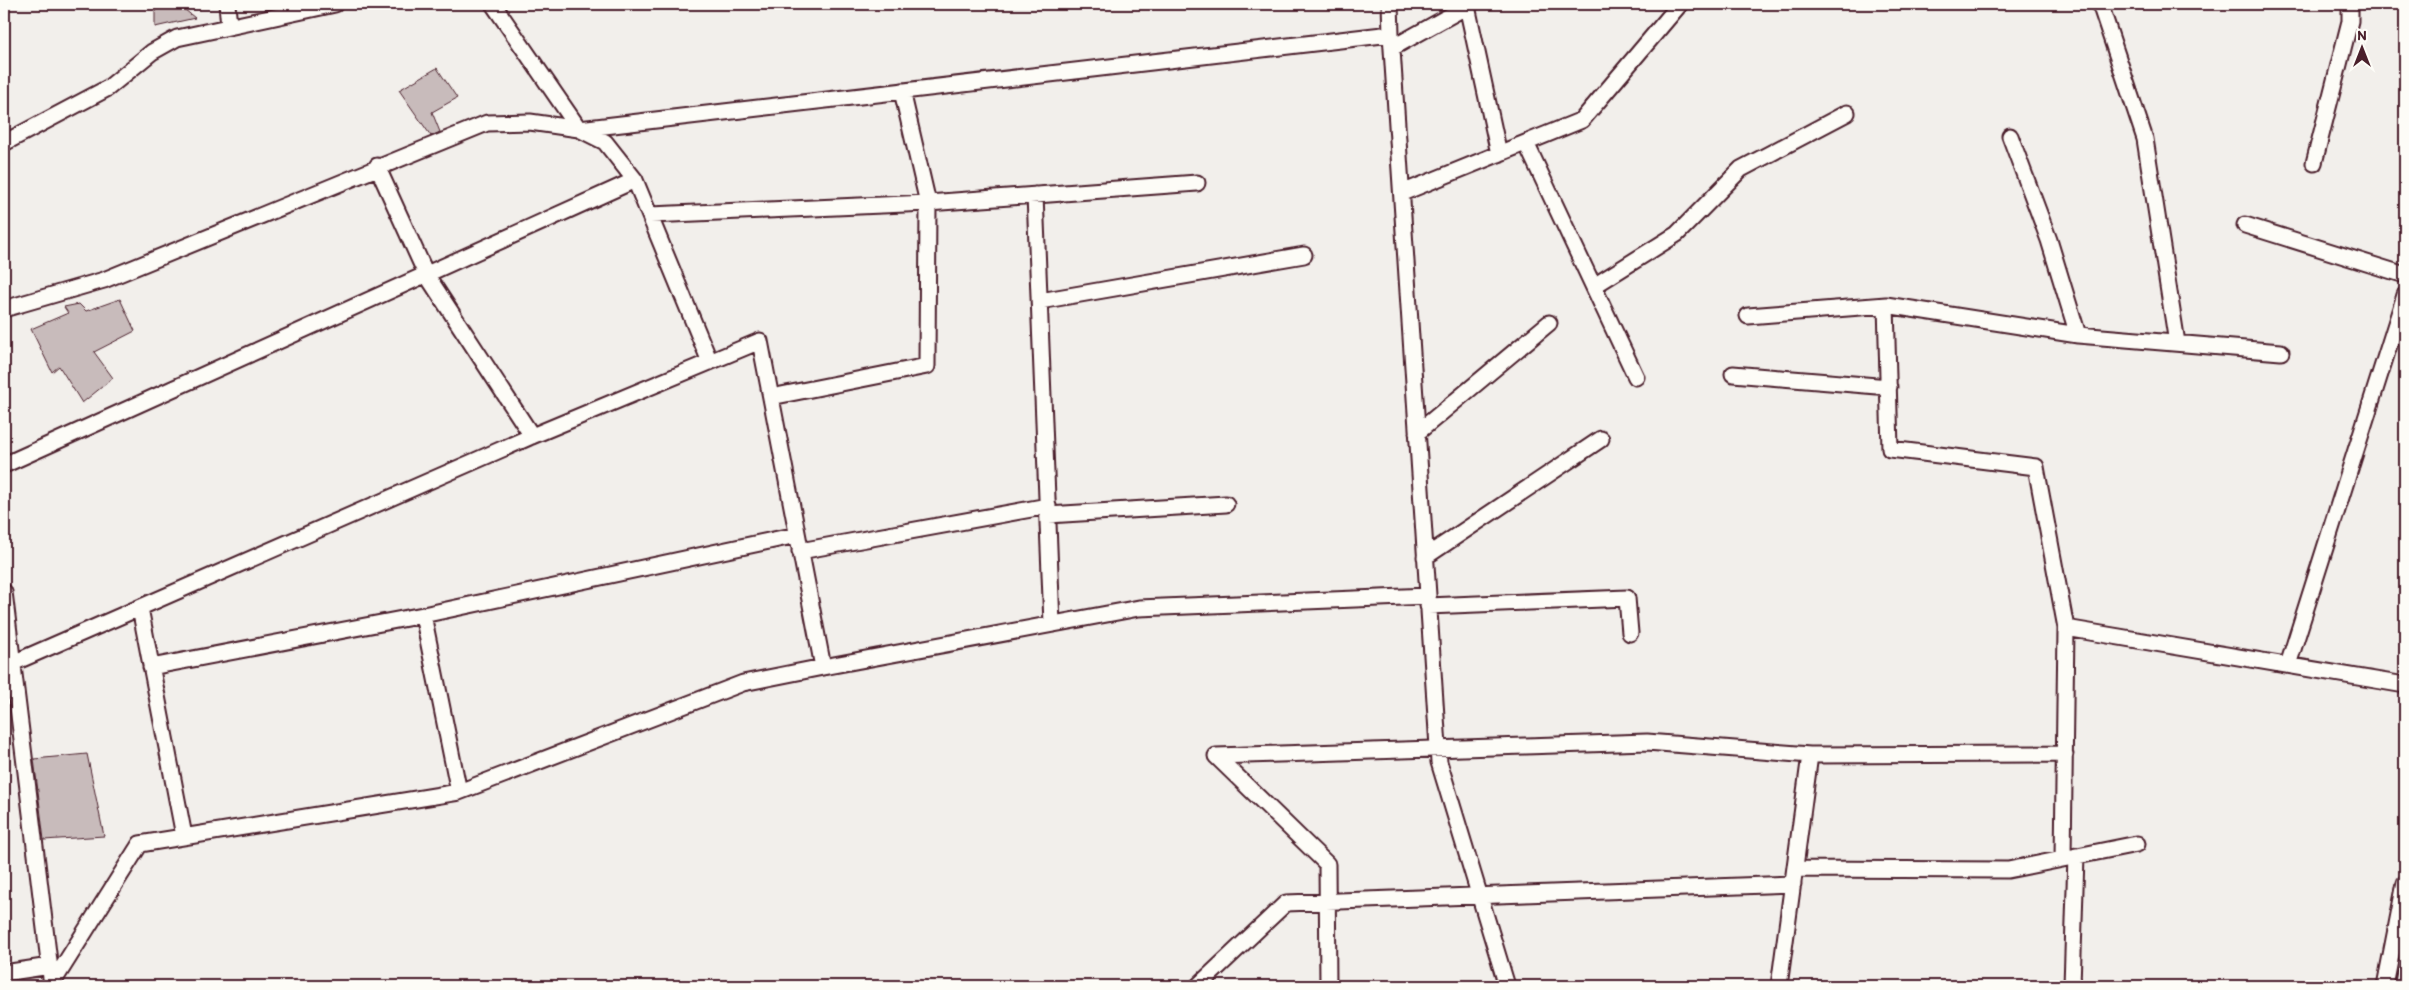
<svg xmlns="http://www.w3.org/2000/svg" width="2409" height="990" viewBox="0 0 2409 990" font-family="Itim,sans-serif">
	<rect width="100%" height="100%" fill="#f2efeb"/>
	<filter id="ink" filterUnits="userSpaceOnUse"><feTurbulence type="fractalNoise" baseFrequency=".02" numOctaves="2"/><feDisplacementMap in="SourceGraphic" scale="10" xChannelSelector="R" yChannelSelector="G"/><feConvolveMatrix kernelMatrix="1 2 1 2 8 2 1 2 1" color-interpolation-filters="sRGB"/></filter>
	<g filter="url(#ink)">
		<path fill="#c8bbbb" stroke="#4a1f2b" d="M179,5L195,18L155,27V10Z
			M437,68L457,98L432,112L440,132L431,136L399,90Z
			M120,299L135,331L94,352L113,378L82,403L59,366L52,372L31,329L68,313L64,307L79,304L86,311Z
			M87,754L104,836L44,840L34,759Z"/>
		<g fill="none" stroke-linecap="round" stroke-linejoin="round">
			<defs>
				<path id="street" d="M227,4L229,27
					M493,4L579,129L605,142L635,180L710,362
					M2100,4L2145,139L2177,343
					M1467,6L1499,154
					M1391,34L1439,762L1507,986
					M1392,48L1471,4
					M2010,136L2049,240L2078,335
					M4,143L108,88L152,52L177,38L335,4
					M1526,143L1636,377
					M2314,163L2350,21V4
					M377,166L426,274L532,436
					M1402,193L1582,120L1680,4
					M1035,195L1052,624
					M650,215L928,203L1197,183
					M2245,225L2405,275
					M1594,286L1677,234L1741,169L1847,113
					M1040,301L1304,255
					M1886,305L1890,449L2036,467L2066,628L2063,858
					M4,309L104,280L487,123L530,122L579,129L1391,34L1390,4
					M1748,316L1886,305L2078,335L2281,352
					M1733,374L1889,387
					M771,397L927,366L928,203L902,91
					M1417,433L1549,323
					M4,465L635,180
					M1048,515L1226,504
					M800,551L1048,506
					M1425,557L1601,439
					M4,592L52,986
					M1428,606L1627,598L1630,633
					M140,608L184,836
					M423,615L459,792
					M2066,628L2405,685
					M13,663L532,436L760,341L823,667
					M2288,665L2405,295
					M151,667L423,615L797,535
					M1216,756L1647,742L1810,755L2065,754
					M1216,756L1327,864L1328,986
					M1795,869L2008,870L2137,844
					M4,973L50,966
					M52,984L140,844L459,792L743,683L823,667L1139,608L1428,596
					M1198,986L1286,903L1793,884
					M1779,986L1810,755
					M2072,986L2076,856
					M2385,986L2405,883"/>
			</defs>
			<use href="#street" stroke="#4a1f2b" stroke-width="19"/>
			<use href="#street" stroke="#fdfcf7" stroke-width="15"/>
		</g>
	</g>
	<rect width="2409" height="990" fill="none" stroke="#fdfcf7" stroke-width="20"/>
	<rect x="10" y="10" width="2389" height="970" fill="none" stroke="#4a1f2b" stroke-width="2" filter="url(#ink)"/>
	<g transform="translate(2362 48)" stroke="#fdfcf7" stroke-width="4" paint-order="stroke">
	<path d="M0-4L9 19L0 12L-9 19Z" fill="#4a1f2b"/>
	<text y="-8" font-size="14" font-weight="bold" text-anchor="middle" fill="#4a1f2b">N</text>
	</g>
</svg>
